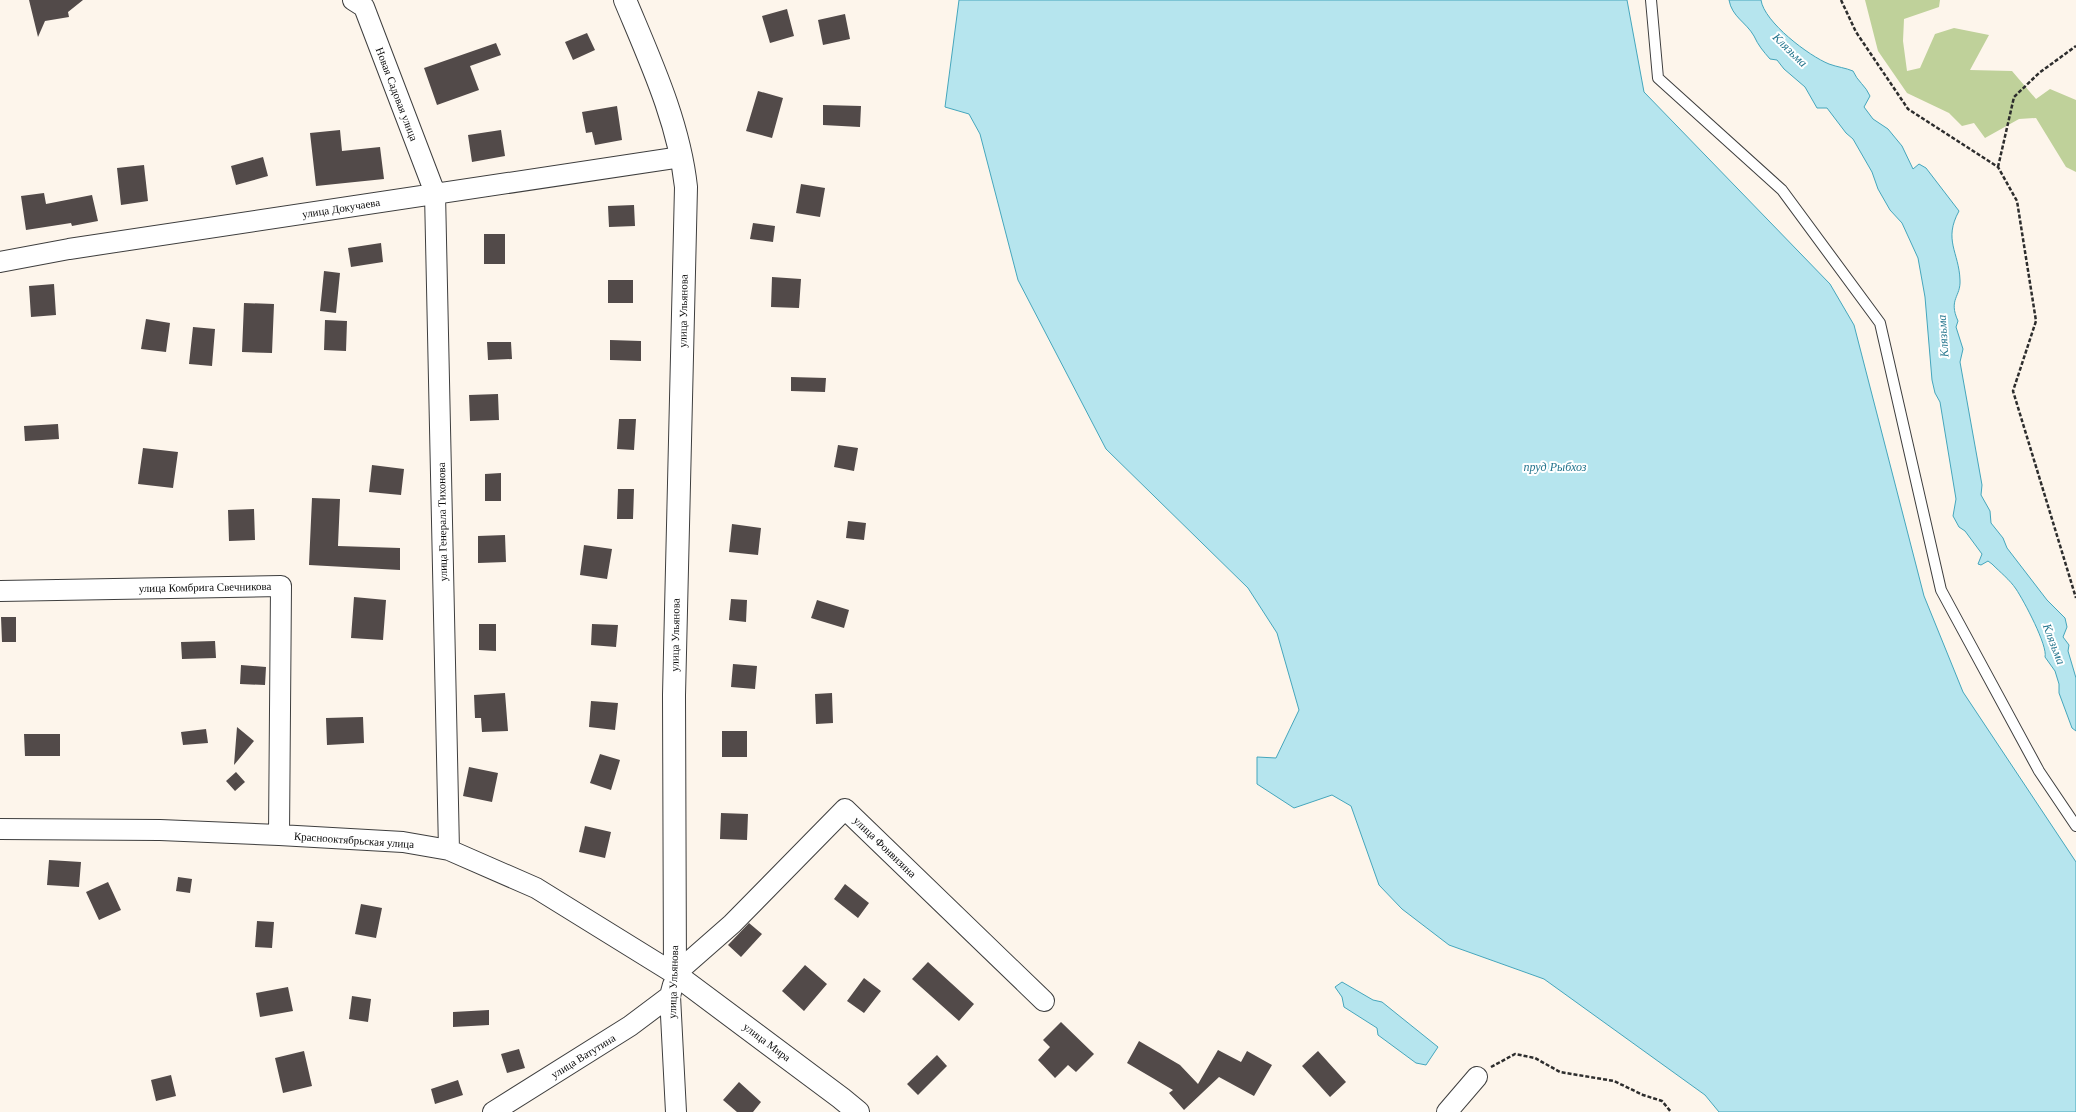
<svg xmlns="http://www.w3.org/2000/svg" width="2076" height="1112" viewBox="0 0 2076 1112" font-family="'Times New Roman',serif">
	<rect width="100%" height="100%" fill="#fdf5eb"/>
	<path fill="#bfd19a" d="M1865,0H1940L1939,7L1904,19L1903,41L1907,71L1920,68L1935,34L1954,28L1989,35L1970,70L2012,71L2036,99L2050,89L2076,100V172L2066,167L2036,118L2019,119L1985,138L1974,123L1962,126L1949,113L1907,93L1878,51Z"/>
	<path fill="#b6e5ee" stroke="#45a6bc" d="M959,0H1627L1644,92L1830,284L1854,325L1924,596L1963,692L2076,862V1112H1719L1705,1095L1544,979L1449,945L1402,909L1379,885L1351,806L1332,795L1294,808L1257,784V757L1276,758L1299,710L1277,633L1248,588L1106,449L1018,280L980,134L969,114L945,107Z
		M1729,0H1761C1764,22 1809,56 1829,64C1837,67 1846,68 1853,71C1857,81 1866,86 1870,96L1864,107L1873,119L1888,129L1902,146L1913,169L1919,164L1926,168L1959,211C1943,240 1959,252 1960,280C1961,297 1948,299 1958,321L1956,327L1963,349L1960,362L1982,485L1981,495L1990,511L1991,523L2003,538L2007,548L2047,600L2065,618L2067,627L2063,637L2069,645L2068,651L2076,678V731L2072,728L2059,693V684L2055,671L2045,657C2048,646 2024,601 2016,589C2010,580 2000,572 1992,564L1988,561L1981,565L1978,564L1982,554L1965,531L1959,527L1953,516L1956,499L1940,402L1935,393L1932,380L1925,297L1918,258L1902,223L1890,210L1878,189L1872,172L1853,139L1846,133L1827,108H1817L1805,87L1784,69L1777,60L1770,59C1763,51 1758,45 1754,36C1746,22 1732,17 1729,0Z
		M1342,982L1373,1000L1382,1002L1438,1047L1426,1065L1416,1063L1378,1035L1377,1028L1344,1007L1342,997L1335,987Z"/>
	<path fill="#524a49" d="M29,0H83L68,12L69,17L45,21L38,37Z
		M787,9L794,36L770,43L762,16Z
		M845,14L850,39L823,45L818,20Z
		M587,33L595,50L573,60L565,42Z
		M496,43L501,55L470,66L479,90L437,105L424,68Z
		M758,91L783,98L772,138L746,131Z
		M823,105L861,106L860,127L823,125Z
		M617,106L622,140L595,145L592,132L586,133L582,112Z
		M340,130L342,151L380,147L384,179L316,186L310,133Z
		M501,130L505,156L472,162L468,135Z
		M263,157L268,176L236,185L231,166Z
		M144,165L148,201L121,205L117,168Z
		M801,184L825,188L820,217L796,213Z
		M44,193L46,204L92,195L98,221L72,226L71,223L26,230L21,196Z
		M634,205L635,226L609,227L608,206Z
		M753,223L775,226L773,242L750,239Z
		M484,234H505V264H484Z
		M381,243L383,262L351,267L348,248Z
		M324,271L340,273L336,313L320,311Z
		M772,277L801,279L799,308L771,307Z
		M608,280H633V303H608Z
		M54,284L56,315L31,317L29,286Z
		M244,303L274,304L272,353L242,352Z
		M146,319L170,323L166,352L141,349Z
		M325,320L347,321L346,351L324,350Z
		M193,327L215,329L212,366L189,364Z
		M610,340L641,341V361L610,360Z
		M487,342H511L512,359L488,360Z
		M791,377L826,378L825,392L791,391Z
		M498,394L499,420L470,421L469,395Z
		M619,419H636L634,450L617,449Z
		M58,424L59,439L25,441L24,426Z
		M838,445L858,448L854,471L834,467Z
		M143,448L178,452L173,488L138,484Z
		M372,465L404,469L401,495L369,492Z
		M501,473V501H485V474Z
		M618,489H634L633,519H617Z
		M312,498L340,499L338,546L400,548V570L309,565Z
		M254,509L255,540L229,541L228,510Z
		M848,521L866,523L864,540L846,538Z
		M732,524L761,528L758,555L729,552Z
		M505,535L506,562L478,563V536Z
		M584,545L612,549L607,579L580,575Z
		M354,597L386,600L383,640L351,638Z
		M731,599L747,600L746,622L729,620Z
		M817,600L849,610L844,628L811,618Z
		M1,617H16V642H2Z
		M479,624H496V651L479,650Z
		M592,624L618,625L616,647L591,645Z
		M215,641L216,658L182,659L181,642Z
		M733,664L757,666L755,689L731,687Z
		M241,665L266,667L265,685L240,684Z
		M505,693L508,731L482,732L481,718H475L474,695Z
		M832,693L833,723L816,724L815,694Z
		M591,701L618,703L615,730L589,727Z
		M363,717L364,743L327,745L326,718Z
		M237,727L254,741L234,765Z
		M206,729L208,743L183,745L181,732Z
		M722,731H747V757H722Z
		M24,734H60V756H25Z
		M600,754L620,760L611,790L590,783Z
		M469,767L498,773L492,802L463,796Z
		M236,772L245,782L235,791L226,781Z
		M721,813L748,814L747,840L720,839Z
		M585,826L611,832L605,858L579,852Z
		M49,860L81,862L79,887L47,885Z
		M178,877L192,879L190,893L176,891Z
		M108,882L121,910L99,920L86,892Z
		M845,884L869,903L858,918L834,899Z
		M361,904L382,908L376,938L355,934Z
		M257,921L274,922L272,948L255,947Z
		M749,923L762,934L741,957L728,945Z
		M928,962L974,1004L959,1021L912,979Z
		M805,965L827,984L804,1011L782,991Z
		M864,978L881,991L864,1013L847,1001Z
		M288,987L293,1011L260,1017L256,993Z
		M352,996L371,999L368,1022L349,1019Z
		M489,1010V1025L453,1027V1012Z
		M1061,1022L1094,1054L1076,1072L1068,1065L1055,1078L1038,1060L1050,1047L1043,1040Z
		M1139,1041L1180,1065L1198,1084L1218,1050L1241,1062L1247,1051L1272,1065L1254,1096L1219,1077L1184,1110L1169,1093L1173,1090L1127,1063Z
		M519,1049L525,1068L507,1073L501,1054Z
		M304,1051L312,1086L283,1093L275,1058Z
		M1318,1051L1346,1082L1330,1097L1302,1066Z
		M937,1055L947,1066L918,1095L907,1084Z
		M171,1075L176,1096L156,1101L151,1080Z
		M458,1080L463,1095L435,1104L431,1089Z
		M739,1082L761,1102L753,1112H737L723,1100Z"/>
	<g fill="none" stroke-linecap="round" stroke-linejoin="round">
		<defs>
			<path id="service" d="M1651,0L1658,78L1782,190L1880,323L1941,590L2039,771L2076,826"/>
			<path id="minor" d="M353,0L364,7L435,193L449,850
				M0,262L69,249L681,157
				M0,591L281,586L279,835
				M0,829L160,830L279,835L403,842L449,850L536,888L675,974
				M675,974L732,924L845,809L1044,1001
				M673,985L670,996L676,1112
				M493,1112L630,1026L670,996
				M1447,1112L1477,1077"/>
			<path id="tertiary" d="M625,0C650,60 679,122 686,187L674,695L675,974L841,1098L858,1112"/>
		</defs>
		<use href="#service" stroke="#3e3e3e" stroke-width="12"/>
		<use href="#minor" stroke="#3e3e3e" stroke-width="22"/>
		<use href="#tertiary" stroke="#3e3e3e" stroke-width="24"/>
		<path stroke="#2d2d2d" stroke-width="2.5" stroke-dasharray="4 2" stroke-linecap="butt" d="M1841,0L1856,32L1908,109L1998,167L2017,201L2036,321L2013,391L2076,598
			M1998,167L2014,97L2039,73L2076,46
			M1491,1067L1515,1054L1535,1058L1560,1072L1614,1081L1643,1095L1662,1101L1671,1112"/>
		<use href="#service" stroke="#fff" stroke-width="10"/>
		<use href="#minor" stroke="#fff" stroke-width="20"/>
		<use href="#tertiary" stroke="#fff" stroke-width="22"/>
	</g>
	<g text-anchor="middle" stroke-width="4" stroke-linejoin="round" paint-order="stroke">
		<g font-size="11" fill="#0b0b0b" stroke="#fff">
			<text transform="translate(397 94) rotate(69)" y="4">Новая Садовая улица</text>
			<text transform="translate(341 208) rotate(-9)" y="4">улица Докучаева</text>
			<text transform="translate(683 311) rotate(-89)" y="4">улица Ульянова</text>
			<text transform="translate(442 522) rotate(-91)" y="4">улица Генерала Тихонова</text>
			<text transform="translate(205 587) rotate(-1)" y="4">улица Комбрига Свечникова</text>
			<text transform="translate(675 635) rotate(-89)" y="4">улица Ульянова</text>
			<text transform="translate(354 840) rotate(4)" y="4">Краснооктябрьская улица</text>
			<text transform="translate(885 847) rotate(44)" y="4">улица Фонвизина</text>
			<text transform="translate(673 982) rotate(-88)" y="4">улица Ульянова</text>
			<text transform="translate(767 1042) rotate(37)" y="4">улица Мира</text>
			<text transform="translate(583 1056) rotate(-32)" y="4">улица Ватутина</text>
		</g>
		<g font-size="12" font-style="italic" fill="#24758d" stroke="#fff">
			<text transform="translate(1790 50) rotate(44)" y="4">Клязьма</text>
			<text transform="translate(1943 336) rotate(-94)" y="4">Клязьма</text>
			<text x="1555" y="471">пруд Рыбхоз</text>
			<text transform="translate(2054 644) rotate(69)" y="4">Клязьма</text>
		</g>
	</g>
</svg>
